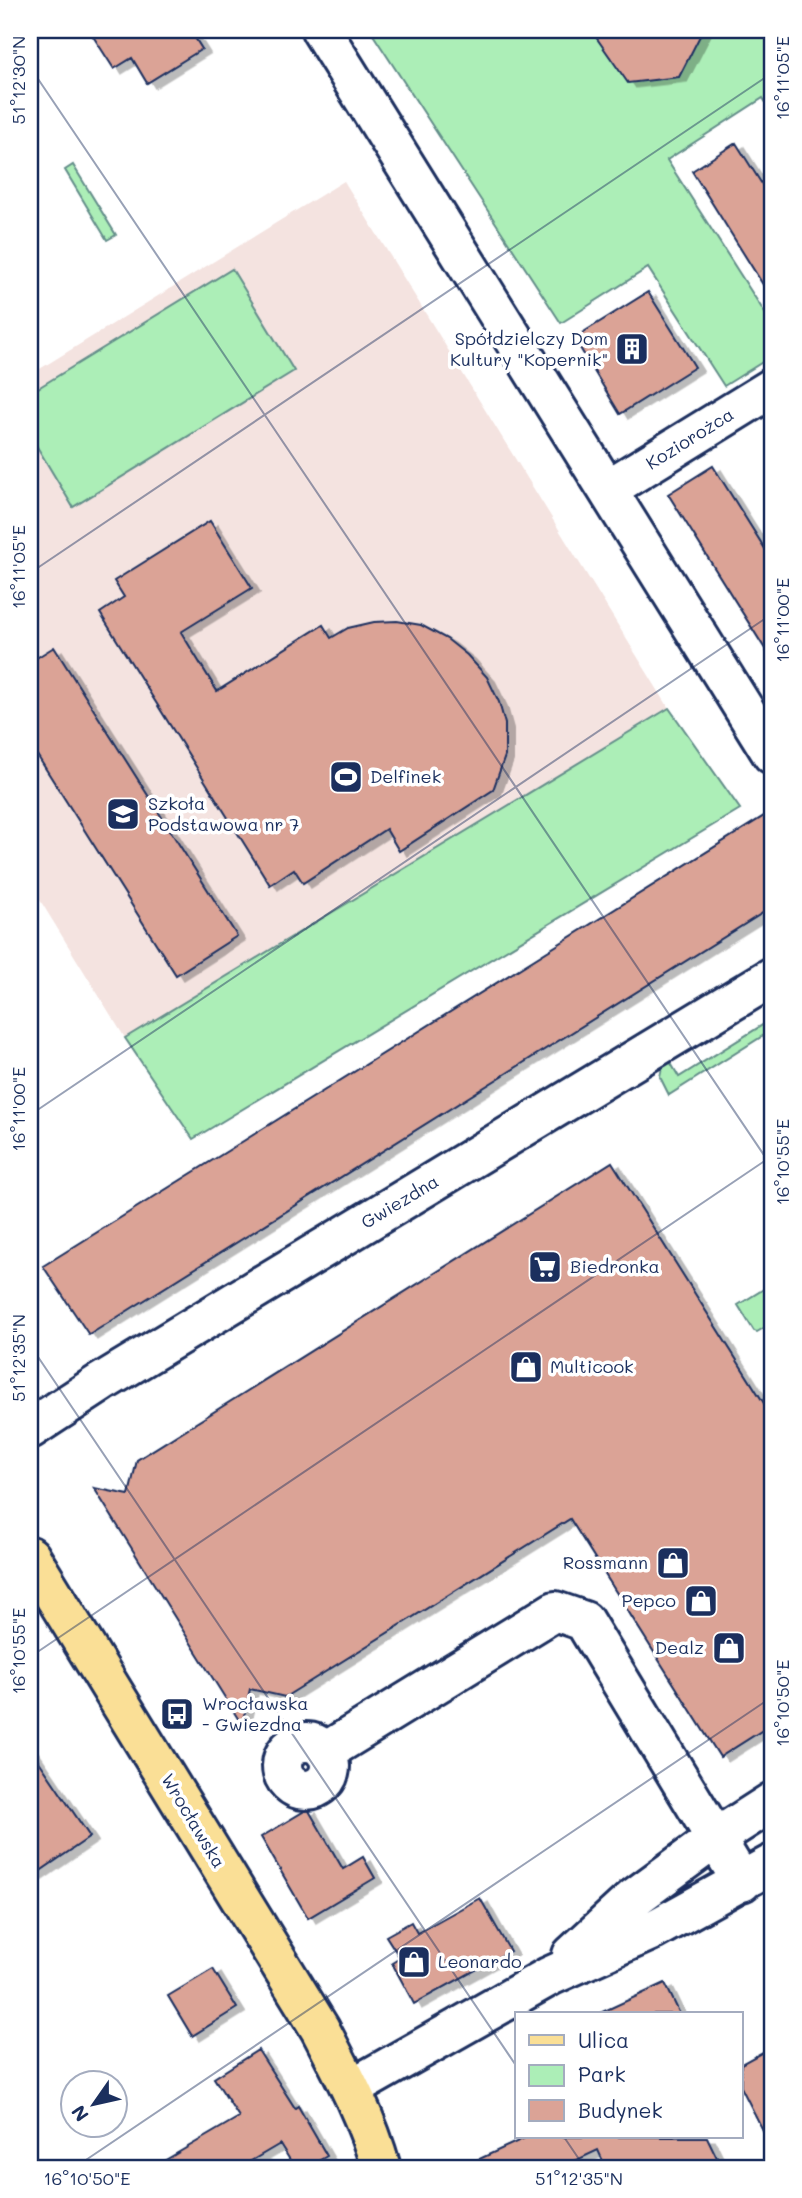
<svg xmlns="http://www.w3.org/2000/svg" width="802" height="2198" viewBox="0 0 802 2198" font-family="Mali,sans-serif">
	<defs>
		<filter id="shadow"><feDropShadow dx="8" dy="4.5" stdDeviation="0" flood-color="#0004"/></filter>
	</defs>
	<rect width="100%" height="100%" fill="#fff"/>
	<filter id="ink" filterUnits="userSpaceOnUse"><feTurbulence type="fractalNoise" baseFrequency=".0143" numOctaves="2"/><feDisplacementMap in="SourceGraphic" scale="14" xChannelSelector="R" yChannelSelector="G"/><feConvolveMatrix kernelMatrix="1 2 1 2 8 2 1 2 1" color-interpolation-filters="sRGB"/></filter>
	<g filter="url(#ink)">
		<path fill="#f4e3e0" d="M344,181L669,708L125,1038L30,884V375Z"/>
		<path fill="#aceeb7" stroke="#648e8a" stroke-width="2" d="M370,30H772V113L763,98L667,160L772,324V356L724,386L648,268L561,323Z
			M73,165L116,235L107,240L65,170Z
			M232,269L294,371L73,507L30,435V393Z
			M669,708L740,809L193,1139L125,1038Z
			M772,1019V1030L669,1095L660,1077L662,1068L669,1060L679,1077Z
			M772,1284V1323L757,1332L754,1331L738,1305Z"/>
		<path fill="#dba396" stroke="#1b2f5e" stroke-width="2" filter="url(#shadow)" d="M89,30H190L202,49L147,83L132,58L114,69Z
			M591,30H703L679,77L628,83Z
			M736,143L772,200V299L692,171Z
			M648,292L695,367L620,414L574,338Z
			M713,466L772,560V660L668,494Z
			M210,521L252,588L181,632L217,691L323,625L331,638L348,628L374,622L397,621L421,625L447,639L467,655L487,677L499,702L505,724V756L493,790L399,851L386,829L303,883L294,869L270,885L100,613L124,597L114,581Z
			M54,647L237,936L176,975L30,744V662Z
			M772,811V907L89,1335L43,1266Z
			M612,1162L772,1416V1724L720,1757L570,1519L285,1697L250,1689L242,1725L94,1488L129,1495L137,1460Z
			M30,1748L90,1837L30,1878Z
			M308,1809L343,1869L363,1857L375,1878L308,1918L261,1837Z
			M480,1898L510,1951L414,2004L392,1963L400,1958L386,1936L411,1922L417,1933Z
			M213,1969L237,2008L192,2036L168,1996Z
			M665,1983L680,2014H598Z
			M772,2047V2148L741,2087V2064Z
			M258,2050L295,2108L298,2106L327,2156L306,2168H295L280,2144L239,2168H152L239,2117L214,2078Z
			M527,2137H707L722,2168H606L598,2150L560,2168H460Z"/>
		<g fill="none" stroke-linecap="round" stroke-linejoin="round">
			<defs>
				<path id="minor" d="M321,30L772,754
					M608,489L772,388
					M30,1429L102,1382L772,977
					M282 1766a24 24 0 1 1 48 0a24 24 0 1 1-48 0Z
					M325,1752L555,1611L584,1621L742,1882
					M572,1955L634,1898L716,1838L772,1802
					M352,2088L550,1976L653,1930L772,1864"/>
				<path id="major" d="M30,1556L320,2029C344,2075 367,2118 381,2168"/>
			</defs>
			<use href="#minor" stroke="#1b2f5e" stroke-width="44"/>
			<use href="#major" stroke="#1b2f5e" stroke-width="44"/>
			<use href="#minor" stroke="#fff" stroke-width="38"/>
			<use href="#major" stroke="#fadf96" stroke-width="38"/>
		</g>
	</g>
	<path fill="none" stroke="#1b2f5e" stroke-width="2" stroke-opacity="0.45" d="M30,32L33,30M30,67L772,1167M30,573L772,73M30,1115L772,614M30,1345L517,2067M30,1657L772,1156M564,2137L585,2168M74,2168L772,1697"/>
	<defs>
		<symbol id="building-square" viewBox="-11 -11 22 22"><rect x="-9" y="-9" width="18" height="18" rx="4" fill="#1b2f5e" stroke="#fff"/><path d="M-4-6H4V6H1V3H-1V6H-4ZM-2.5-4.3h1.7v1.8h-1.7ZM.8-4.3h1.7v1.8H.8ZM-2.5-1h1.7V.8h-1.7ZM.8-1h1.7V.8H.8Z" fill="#fff"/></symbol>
		<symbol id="stadium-square" viewBox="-11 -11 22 22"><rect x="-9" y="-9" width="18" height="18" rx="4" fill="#1b2f5e" stroke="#fff"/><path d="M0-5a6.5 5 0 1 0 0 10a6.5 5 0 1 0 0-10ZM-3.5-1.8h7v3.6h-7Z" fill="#fff"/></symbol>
		<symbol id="school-square" viewBox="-11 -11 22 22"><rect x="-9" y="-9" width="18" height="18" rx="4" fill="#1b2f5e" stroke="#fff"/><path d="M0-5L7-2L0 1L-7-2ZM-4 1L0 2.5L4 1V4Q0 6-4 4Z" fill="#fff"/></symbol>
		<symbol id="supermarket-square" viewBox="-11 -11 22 22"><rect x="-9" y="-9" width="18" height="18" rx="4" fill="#1b2f5e" stroke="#fff"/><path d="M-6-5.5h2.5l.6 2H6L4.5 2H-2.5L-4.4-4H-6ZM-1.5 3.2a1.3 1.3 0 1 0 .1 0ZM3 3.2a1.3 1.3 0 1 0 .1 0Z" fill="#fff"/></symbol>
		<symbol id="shop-square" viewBox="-11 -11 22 22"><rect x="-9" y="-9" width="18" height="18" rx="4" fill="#1b2f5e" stroke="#fff"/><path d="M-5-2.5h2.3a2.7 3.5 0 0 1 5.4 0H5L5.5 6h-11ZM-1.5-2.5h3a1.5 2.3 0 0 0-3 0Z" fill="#fff"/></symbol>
		<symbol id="bus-square" viewBox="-11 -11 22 22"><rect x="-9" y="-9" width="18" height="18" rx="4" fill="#1b2f5e" stroke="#fff"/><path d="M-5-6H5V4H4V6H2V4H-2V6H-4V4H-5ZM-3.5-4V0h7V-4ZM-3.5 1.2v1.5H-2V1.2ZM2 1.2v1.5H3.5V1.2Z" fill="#fff"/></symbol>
	</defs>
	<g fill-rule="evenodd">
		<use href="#building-square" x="613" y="330" width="38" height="38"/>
		<use href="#stadium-square" x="327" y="758" width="38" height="38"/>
		<use href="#school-square" x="104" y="795" width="38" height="38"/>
		<use href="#supermarket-square" x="526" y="1248" width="38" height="38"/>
		<use href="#shop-square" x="507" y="1348" width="38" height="38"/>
		<use href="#shop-square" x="654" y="1544" width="38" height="38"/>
		<use href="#shop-square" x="682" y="1582" width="38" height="38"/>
		<use href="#shop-square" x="710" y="1629" width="38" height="38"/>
		<use href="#bus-square" x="158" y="1695" width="38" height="38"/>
		<use href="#shop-square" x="395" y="1943" width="38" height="38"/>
	</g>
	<g text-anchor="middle" stroke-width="7" stroke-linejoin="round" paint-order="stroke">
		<g font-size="18" fill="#1b2f5e" stroke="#fff" text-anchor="start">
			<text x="608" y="345" text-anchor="end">Spółdzielczy Dom<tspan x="608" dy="21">Kultury "Kopernik"</tspan></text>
			<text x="370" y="783">Delfinek</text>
			<text x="148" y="810">Szkoła<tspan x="148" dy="21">Podstawowa nr 7</tspan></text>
			<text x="570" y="1273">Biedronka</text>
			<text x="550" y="1373">Multicook</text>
			<text x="648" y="1569" text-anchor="end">Rossmann</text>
			<text x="676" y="1607" text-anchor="end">Pepco</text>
			<text x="704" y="1654" text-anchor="end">Dealz</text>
			<text x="202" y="1710">Wrocławska<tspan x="202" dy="21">- Gwiezdna</tspan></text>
			<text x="438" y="1968">Leonardo</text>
		</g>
		<g font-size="18" fill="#1b2f5e" stroke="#fff">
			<text transform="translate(690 439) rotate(-32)" y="6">Koziorożca</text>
			<text transform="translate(400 1202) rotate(-31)" y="6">Gwiezdna</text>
			<text transform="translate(193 1821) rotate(59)" y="6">Wrocławska</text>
		</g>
	</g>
	<rect width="802" height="2198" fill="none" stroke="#fff" stroke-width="77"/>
	<rect x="515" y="2012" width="228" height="126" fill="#ffffff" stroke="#a4acbf" stroke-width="2"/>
	<rect x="529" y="2035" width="35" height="10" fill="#fadf96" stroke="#a4acbf" stroke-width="2"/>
	<text x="578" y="2048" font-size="21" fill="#1b2f5e">Ulica</text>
	<rect x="529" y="2065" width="35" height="21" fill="#aceeb7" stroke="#a4acbf" stroke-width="2"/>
	<text x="578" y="2082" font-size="21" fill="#1b2f5e">Park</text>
	<rect x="529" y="2100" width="35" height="21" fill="#dba396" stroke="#a4acbf" stroke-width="2"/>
	<text x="578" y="2118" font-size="21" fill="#1b2f5e">Budynek</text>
	<g transform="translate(94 2104) rotate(236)"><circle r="33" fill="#ffffff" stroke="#a4acbf" stroke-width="2"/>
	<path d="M0-5L12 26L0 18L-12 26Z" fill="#1b2f5e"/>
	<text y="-10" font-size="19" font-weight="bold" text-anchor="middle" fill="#1b2f5e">N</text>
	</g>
	<rect x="38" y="38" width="726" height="2122" fill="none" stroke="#1b2f5e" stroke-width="2.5"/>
	<g font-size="18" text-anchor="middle" fill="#1b2f5e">
		<text transform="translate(783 78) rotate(-90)" y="6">16°11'05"E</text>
		<text transform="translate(19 80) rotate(-90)" y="6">51°12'30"N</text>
		<text transform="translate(19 567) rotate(-90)" y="6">16°11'05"E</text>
		<text transform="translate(783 620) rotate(-90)" y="6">16°11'00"E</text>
		<text transform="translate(19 1109) rotate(-90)" y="6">16°11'00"E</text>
		<text transform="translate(783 1162) rotate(-90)" y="6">16°10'55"E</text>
		<text transform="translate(19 1358) rotate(-90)" y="6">51°12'35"N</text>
		<text transform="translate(19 1651) rotate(-90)" y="6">16°10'55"E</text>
		<text transform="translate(783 1703) rotate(-90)" y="6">16°10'50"E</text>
		<text x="87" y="2185">16°10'50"E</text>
		<text x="579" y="2185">51°12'35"N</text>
	</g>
</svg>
